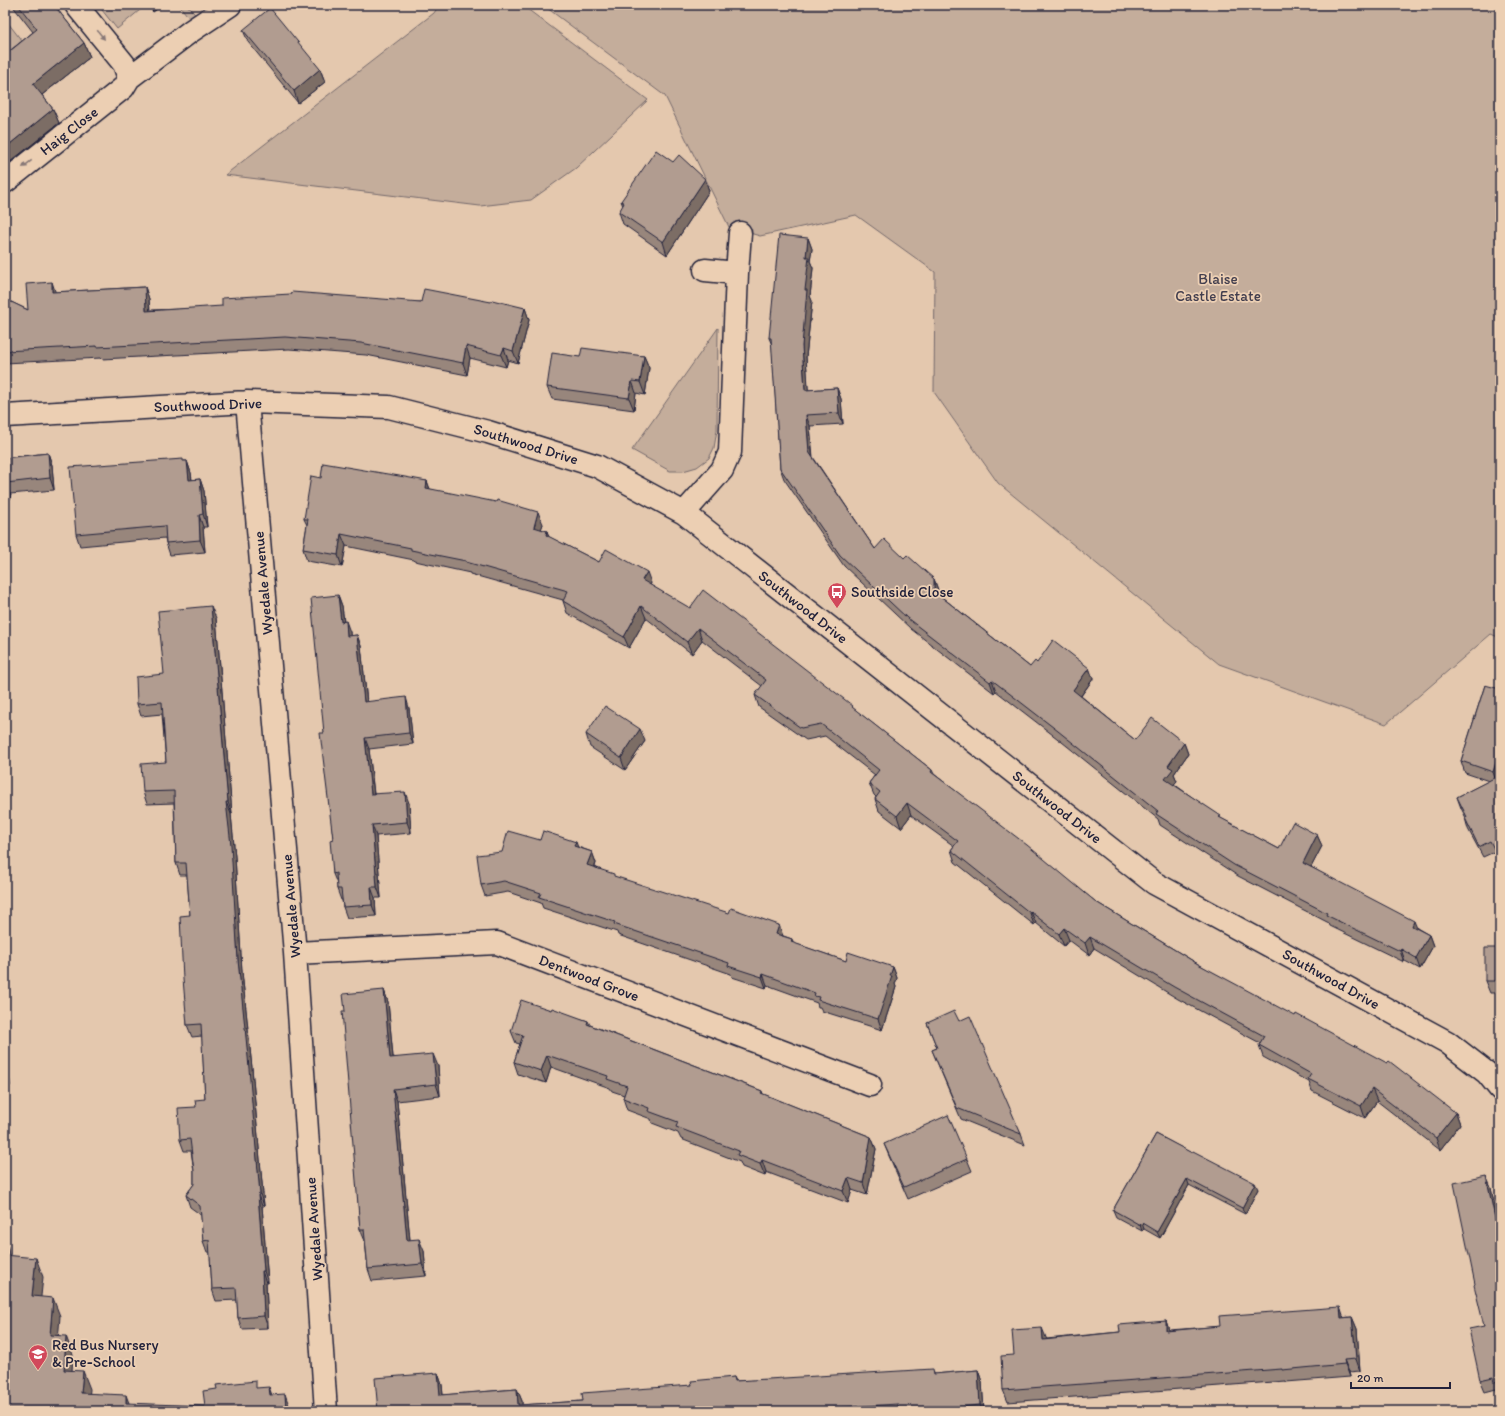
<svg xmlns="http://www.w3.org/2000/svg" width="1505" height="1416" viewBox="0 0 1505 1416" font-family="Itim,sans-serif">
	<rect width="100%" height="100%" fill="#e4c8ae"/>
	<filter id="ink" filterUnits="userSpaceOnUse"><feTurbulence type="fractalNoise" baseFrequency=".025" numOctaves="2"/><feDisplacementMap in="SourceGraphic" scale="8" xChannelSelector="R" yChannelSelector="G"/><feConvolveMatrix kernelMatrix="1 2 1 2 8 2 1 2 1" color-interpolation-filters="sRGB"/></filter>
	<g filter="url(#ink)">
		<path fill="#c4ad9b" stroke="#73686b" d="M98,5H146L117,29Z
			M179,5H187L199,19L194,24Z
			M439,5H522L648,100L576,168L531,200L480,206L225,175L434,13Z
			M543,5H1500V638L1491,634L1386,724L1219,664L998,483L934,392L935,272L856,215L760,236L729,227L665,96Z
			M5,19L22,41L5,54Z
			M718,328L717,430L714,448L709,458L697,467L683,471H670L632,450Z"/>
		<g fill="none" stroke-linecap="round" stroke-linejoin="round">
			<defs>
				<path id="street" d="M129,78L191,31L230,5
					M5,182L123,88L129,78L124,64L76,5
					M705,270L737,273
					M247,402L295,953L326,1411
					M5,416L247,402L389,407L488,432L597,466L684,513L1154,883L1447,1042L1487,1073L1500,1089
					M684,513L722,470L730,452L737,273L740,233
					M295,953L497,943L870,1085"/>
			</defs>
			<use href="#street" stroke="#22223b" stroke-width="25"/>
			<use href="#street" stroke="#eccfb3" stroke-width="22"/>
		</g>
		<path fill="#98867c" stroke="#22223b" d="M12,5H54L84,43L90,57L42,95L53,109L59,123L5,166V55L33,32Z
			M147,5H162L153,12Z
			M243,30L320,69L325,82L298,103L248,42Z
			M673,162L705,179L709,191L667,255L623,224L619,212L623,206L621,201Z
			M808,238L812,249L810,261L813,268L810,296L812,301L806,357L808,390L837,388L841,399L843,424L810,426L813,457L875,549L904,558L934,579L938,590V594L1030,667L1037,663L1089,668L1093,679L1081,696L1135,740L1184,743L1188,754L1174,774L1177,781L1174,784L1222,819L1279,849L1317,835L1322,846L1311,867L1429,935L1433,946L1420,969L1405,961L1404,962L1330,926L1329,923L1238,876L1160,825L1158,819L1062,742L996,691L994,693L911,629L844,566L784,479L780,468L772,345L769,338Z
			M145,287L149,299L150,310L421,302L525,308L529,320L518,363L508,360L506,367L470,358L467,375L366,355L289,349L102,359L101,358L5,363V299L28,310L55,292Z
			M644,356L649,368L645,395L636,393L634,410L552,399L547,387L580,357Z
			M48,453L52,465L54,490L10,494V499H5V457V458Z
			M184,461H187L191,473L192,480L200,479L204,491L207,527H203L205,552L170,555L166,543L165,538L80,546L76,534Z
			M321,478L427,481L430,489L543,524L541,529L547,531L549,537L599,562L651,583L650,585L854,709L932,770L934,774L1096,902L1198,964L1456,1113L1460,1124L1440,1150L1377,1101L1365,1118L1312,1091L1309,1082L1263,1057L1259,1045L1260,1043L1178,999L1094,948L1089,955L1069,940L1064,946L1036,923L1034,925L955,862L951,850L954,846L911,815L901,828L879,811L875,799L876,797L874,795L869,783L875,775L825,736L806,740L759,707L755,695L762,686L702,640L692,654L646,618L629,648L567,613L563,601V600L470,574V573L415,561L414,560L346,546L342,567L307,561L303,549L307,525L304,519Z
			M338,595L342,606L344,622L350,632V636L357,635L361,646L367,702L409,708L413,744L369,749L374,794L409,803L411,833L376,836L381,898H375L376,916L347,918L343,907L342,900H341L337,889V884L333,874V839L324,733Z
			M216,618L232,814H231L235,857L242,972L252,1068L264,1206H262L268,1283H266L268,1328L242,1329L238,1318L237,1300L216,1301L212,1289L210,1252H207L203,1241L201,1215L190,1207L186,1195L194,1184V1171L191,1151H184L180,1140L196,1107L205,1099L202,1036L192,1037L187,1025L190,915L187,875H180L176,863L174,803L147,804L143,792L166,762L162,714L141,716L137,704Z
			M1485,685L1498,782L1500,786V863L1494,852L1483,857L1468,829L1465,818H1466L1461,808L1457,797L1489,781L1465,773L1461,761Z
			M586,734L645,741L625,770L590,747Z
			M540,840L578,847L592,852L596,863L595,867L615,877L792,939L793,943L846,961L893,967L897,978L895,984L896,987L882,1030L822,1011L820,1007H818L817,1003L767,985L766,988L732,977L731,974L618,935L617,932L543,908L541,903L508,892L485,896L481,885L502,852Z
			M1500,948V993H1490L1485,981Z
			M384,990L388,1002L393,1057L438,1066L440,1096L397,1101L410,1240L424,1251L426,1276L372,1281L368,1269L365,1241L360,1229L345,1011Z
			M551,1010L588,1021L590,1025L762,1091L763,1094L871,1137L876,1149L867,1195L852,1190L848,1203L766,1172L765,1176L742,1167L740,1162L681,1139L678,1133L652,1123L651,1119L627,1110L623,1098L624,1095L612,1091L610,1088L551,1067L546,1083L518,1074L514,1062L520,1044L516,1043L511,1031Z
			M959,1021L1021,1134L1025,1145L961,1119L932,1050L937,1048L927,1023Z
			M5,1044L7,1049L10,1086L5,1087Z
			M1156,1134L1258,1189L1245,1214L1189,1185L1160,1238L1144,1229L1142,1231L1116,1217L1113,1210Z
			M884,1144L967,1159L972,1171L908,1199L889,1156Z
			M1486,1176L1491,1188L1500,1233V1394L1498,1395L1496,1389L1485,1392L1480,1380L1484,1326Z
			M1352,1317L1357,1329L1360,1371L1349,1372L1350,1377L1286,1382V1381L1008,1402L1003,1390L1014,1355L1046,1339L1120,1332L1166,1321L1169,1330Z
			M978,1370L982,1382L984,1411H378L438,1373L442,1385L443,1395L517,1389L522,1401V1405L583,1401L692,1385L734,1377L736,1381L935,1374Z"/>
		<path fill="#7c6d65" stroke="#22223b" d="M150,5H162L153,12Z
			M84,43L90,57L38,98L33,84Z
			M320,69L325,82L298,103L294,91Z
			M53,109L59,123L5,166V148Z
			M705,179L709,191L667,255L663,242Z
			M808,238L812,249L810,261L813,268L810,296L812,301L806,357L809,401L805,390L802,346L806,257Z
			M52,282L56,294L52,292Z
			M145,287L149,299L150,323L146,311Z
			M525,308L529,320L518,363L513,351Z
			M466,346L470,358L467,375L463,363Z
			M504,348L508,360L506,367L501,355Z
			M644,356L649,368L645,395L640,382Z
			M632,381L636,393L634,410L629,398Z
			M837,388L841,399L843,424L839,413Z
			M806,415L810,426L813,463L809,452Z
			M48,453L52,465L54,490L50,478Z
			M187,461L191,473L193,492L189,480Z
			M200,479L204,491L207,527L203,514Z
			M427,481L431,493L426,488Z
			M6,483L10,494V499L6,488Z
			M538,512L543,524L538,539L534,527Z
			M199,515L203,527L205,552L200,540Z
			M547,531L551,543L546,535Z
			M341,534L346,546L342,567L338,555Z
			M647,572L651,583L647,592L642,580Z
			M934,579L938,590V602L934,591Z
			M338,595L342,606L345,633L341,622Z
			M211,606L216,618L232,814L228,802Z
			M641,606L646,618L629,648L624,637Z
			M346,621L350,632L351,647L347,636Z
			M698,628L702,640L692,654L687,642Z
			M357,635L361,646L368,713L364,702Z
			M1089,668L1093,679L1077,701L1073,690Z
			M992,680L996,691L994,693L990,682Z
			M406,697L409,708L413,744L409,733Z
			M640,729L645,741L625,770L621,758Z
			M365,738L369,749L375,805L371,794Z
			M1184,743L1188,754L1174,774L1177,781L1169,790L1165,779L1168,766Z
			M1500,749V775L1497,784L1493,772Z
			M405,792L409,803L411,833L407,822Z
			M226,802L231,814L235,857L242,972L252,1068L264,1206L260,1194L238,960Z
			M907,803L911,815L901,828L897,816Z
			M372,825L376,836L381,898L377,887Z
			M1317,835L1322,846L1307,875L1303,863Z
			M576,842L580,853L574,846Z
			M592,852L596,863L591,876L587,865Z
			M371,887L375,898L376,916L372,905Z
			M1031,912L1036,923L1034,925L1030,913Z
			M1414,921L1419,933L1412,926Z
			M779,925L783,936L780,945L776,934Z
			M1064,928L1069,940L1064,946L1059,934Z
			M1429,935L1433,946L1420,969L1416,958Z
			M1090,937L1094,948L1089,955L1085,943Z
			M1401,949L1405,961L1404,962L1400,951Z
			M893,967L897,978L895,984L896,987L882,1030L878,1019L890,976Z
			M763,974L767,985L766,988L762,977Z
			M384,990L388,1002L394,1069L390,1058Z
			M5,1044L7,1049L10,1086L6,1075L5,1062Z
			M433,1054L438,1066L440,1096L436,1084Z
			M547,1055L551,1067L546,1083L541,1071Z
			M393,1089L397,1101L411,1252L407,1240Z
			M1372,1089L1377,1101L1365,1118L1361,1106Z
			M1456,1113L1460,1124L1440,1150L1436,1138Z
			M871,1137L876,1149L867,1195L863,1183Z
			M762,1160L766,1172L765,1176L760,1164Z
			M1486,1176L1491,1188L1500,1233V1242Z
			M848,1178L852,1190L848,1203L843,1191Z
			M1187,1179L1189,1185L1160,1238L1157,1232Z
			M1255,1183L1258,1189L1245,1214L1242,1208Z
			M258,1195L262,1206L268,1283L264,1271Z
			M1142,1223L1144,1229L1142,1231L1140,1225Z
			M5,1234L6,1237L11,1267L7,1256L5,1243Z
			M419,1239L424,1251L426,1276L422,1264Z
			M36,1258L43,1277L39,1315L32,1296Z
			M262,1271L266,1283L268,1328L264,1316Z
			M53,1298L60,1316L57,1354L50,1335Z
			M1340,1307L1344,1319L1341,1318Z
			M1352,1317L1357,1329L1360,1371L1356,1359Z
			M1166,1321L1170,1333L1166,1331Z
			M1042,1328L1047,1340H1043Z
			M66,1336L73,1355L71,1388L64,1370Z
			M1344,1360L1349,1372L1350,1377L1345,1364Z
			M978,1370L982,1382L984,1411H983L980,1405Z
			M83,1371L90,1389L88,1411L81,1393Z
			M438,1373L442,1385L444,1407L440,1395Z
			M269,1387L276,1406L270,1395Z
			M517,1389L522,1401V1411L518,1405Z
			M285,1394L291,1411H286Z
			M126,1395L132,1411L126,1403Z"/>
		<path fill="#b19c90" stroke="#22223b" d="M18,5H54L84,43L33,84L53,109L5,148V55L37,29Z
			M270,8L320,69L294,91L243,30Z
			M656,150L673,162L679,155L705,179L663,242L619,212L624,203L621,201Z
			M779,235L808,238L806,257H809L805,290H807L802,346L805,390L837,388L839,413L806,415L809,452L875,549L884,539L904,558L907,555L934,579V591L1030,667L1035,661L1037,663L1053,640L1089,668L1073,690L1135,740L1152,718L1184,743L1168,766L1173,769L1165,779L1221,816L1219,817L1279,849L1293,822L1317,835L1303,863L1414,921L1412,926L1429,935L1416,958L1401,949L1400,951L1326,915L1327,913L1234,865L1156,814L1158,811L1058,731L992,680L990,682L907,618L840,555L780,468L771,338H769Z
			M52,282V292L145,287L146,311L222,306V298L291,294L292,292L421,302L424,289L491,302L492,300L525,308L513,351L504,348L501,355L466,346L463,363L361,343L285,337L97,347V346L5,351V299L28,310L26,284Z
			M582,348L644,356L640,382L632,381L629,398L547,387L552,353L580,357Z
			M48,453L50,478L6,483V488H5V458Z
			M183,459V461H187L189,480L200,479L203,514L199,515L200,540L166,543L165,526L76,534L70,467Z
			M323,463L405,477L427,481L426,488L496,502L497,500L538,512L534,527L547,531L546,535L599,562L606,549L647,572L642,580L690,608L703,590L853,706L852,707L932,770L931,772L1027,845L1096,902L1198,964L1295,1016L1296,1014L1387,1063L1389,1061L1456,1113L1436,1138L1372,1089L1361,1106L1308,1079L1311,1074L1259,1045L1264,1036L1174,987L1090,937L1085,943L1064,928L1059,934L1031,912L1030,913L951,850L958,841L907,803L897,816L875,799L880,792L869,783L879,770L821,724L801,728L755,695L766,680L698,628L687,642L641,606L624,637L563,601L568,591L466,562V561L411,550V548L341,534L338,555L303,549L308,519H304L311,476L321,478Z
			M338,595L341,622L346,621L347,636L357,635L364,702L406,697L409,733L365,738L371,794L405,792L407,822L372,825L377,887H371L372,905L343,907L341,889H337L336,873L333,874L330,840L333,839L320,733H324L311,598Z
			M211,606L228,802H226L231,845L238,960L248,1057L260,1194L258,1195L264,1271H262L264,1316L238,1318L236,1288L212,1289L209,1240L203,1241L200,1206L186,1195L194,1184V1171L190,1139L180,1140L178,1108L196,1107L195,1100L205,1099L201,1024L187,1025L183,979L180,916L190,915L186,863H176L174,791L143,792L141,764L166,762L162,702L137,704L136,677L164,674L158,611Z
			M1485,685L1500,689V749L1493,772L1461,761Z
			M605,706L640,729L621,758L586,734Z
			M1496,777L1500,786V860L1490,841L1479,847L1465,818L1467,817L1457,797Z
			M508,831L540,840L543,831L576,842L574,846L592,852L587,865L614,874V876L729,913L731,908L779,925L776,934L792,939L791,942L846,961L848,952L893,967L890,976H892L878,1019L818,1000L819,997L814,996L815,993L763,974L762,977L728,966L729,963L614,924L615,922L539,897L541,893L504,881L481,885L477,855L502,852Z
			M1485,948H1500V981H1485Z
			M384,990L390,1058L433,1054L436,1084L393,1089L407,1240L419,1239L422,1264L368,1269L364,1229H360L342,1011H345L343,994Z
			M521,1000L551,1010L552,1008L588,1021L587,1024L762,1091L761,1093L871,1137L863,1183L848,1178L843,1191L762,1160L760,1164L737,1155L739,1151L676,1127L678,1122L648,1111L649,1108L623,1098L627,1086L607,1079L608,1076L547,1055L541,1071L514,1062L523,1035L511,1031Z
			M954,1011L959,1021L970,1016L1021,1134L957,1108L932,1050L937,1048L927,1023Z
			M5,1062L6,1075H5Z
			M948,1115L967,1159L904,1187L884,1144Z
			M1156,1134L1192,1153L1193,1151L1255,1183L1242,1208L1187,1179L1157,1232L1142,1223L1140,1225L1113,1210Z
			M1486,1176L1500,1242V1381L1494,1382L1493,1377L1480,1380L1469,1329L1484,1326L1474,1285L1475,1284L1454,1183Z
			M5,1243L7,1255H5Z
			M5,1255L36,1258L32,1296L53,1298L50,1335L66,1336L64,1370L83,1371L81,1393L126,1395V1403L205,1406L203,1391L217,1389L216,1385L256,1381V1388L269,1387L270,1395L285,1394L286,1411H5Z
			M1340,1307L1341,1318L1352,1317L1356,1359L1344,1360L1345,1364L1282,1370V1369L1003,1390L1001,1356L1014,1355L1012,1330L1042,1328L1043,1340L1120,1332L1119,1325L1166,1321V1331L1220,1326L1219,1316Z
			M933,1369L934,1374L978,1370L980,1405L950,1408V1411H924V1408L898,1411V1404L832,1408V1409L803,1411H378L375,1378L438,1373L440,1395L517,1389L518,1405L583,1401L582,1393L692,1385L691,1381L734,1377L735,1381Z"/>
		<defs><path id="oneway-solid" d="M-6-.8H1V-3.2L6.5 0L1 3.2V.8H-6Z"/></defs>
		<g fill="#877877">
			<use href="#oneway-solid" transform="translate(101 35) rotate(51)"/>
			<use href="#oneway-solid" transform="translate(27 164) rotate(142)"/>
		</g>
	</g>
	<defs>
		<symbol id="bus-pin" viewBox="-11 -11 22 30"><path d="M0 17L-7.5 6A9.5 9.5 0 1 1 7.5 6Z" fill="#d1495b" stroke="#eccfb3"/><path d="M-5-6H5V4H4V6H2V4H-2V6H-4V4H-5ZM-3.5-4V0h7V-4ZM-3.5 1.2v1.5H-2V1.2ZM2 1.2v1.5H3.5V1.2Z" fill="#fff"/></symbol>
		<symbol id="school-pin" viewBox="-11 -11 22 30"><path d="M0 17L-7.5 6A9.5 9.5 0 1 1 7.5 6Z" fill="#d1495b" stroke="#eccfb3"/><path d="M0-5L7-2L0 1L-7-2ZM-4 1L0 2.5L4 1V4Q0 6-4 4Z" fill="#fff"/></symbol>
	</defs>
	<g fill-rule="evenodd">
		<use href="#bus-pin" x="826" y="581" width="22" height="30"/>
		<use href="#school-pin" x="27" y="1343" width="22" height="30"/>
	</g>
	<g text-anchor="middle" stroke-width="3.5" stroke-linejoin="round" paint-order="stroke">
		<g font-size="15" fill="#22223b" stroke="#eccfb3">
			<text transform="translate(69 131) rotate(-38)" y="5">Haig Close</text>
			<text transform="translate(208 405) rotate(-2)" y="5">Southwood Drive</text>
			<text transform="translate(526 444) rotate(17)" y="5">Southwood Drive</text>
			<text transform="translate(263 583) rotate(-95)" y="5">Wyedale Avenue</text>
			<text transform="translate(803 607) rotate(38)" y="5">Southwood Drive</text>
			<text transform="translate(1057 807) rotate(38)" y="5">Southwood Drive</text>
			<text transform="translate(291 906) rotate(-95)" y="5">Wyedale Avenue</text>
			<text transform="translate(589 978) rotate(21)" y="5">Dentwood Grove</text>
			<text transform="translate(1331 979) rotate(29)" y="5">Southwood Drive</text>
			<text transform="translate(314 1229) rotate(-94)" y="5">Wyedale Avenue</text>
		</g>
		<g font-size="15" fill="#423e4e" stroke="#eccfb3">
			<text x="1218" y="284">Blaise<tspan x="1218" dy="17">Castle Estate</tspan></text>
		</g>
		<g font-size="15" fill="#22223b" stroke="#eccfb3" text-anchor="start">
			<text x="851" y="597">Southside Close</text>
			<text x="52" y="1350">Red Bus Nursery<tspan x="52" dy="17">&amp; Pre-School</tspan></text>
		</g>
	</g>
	<rect width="1505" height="1416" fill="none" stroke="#eccfb3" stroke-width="20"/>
	<rect x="10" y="10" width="1485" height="1396" fill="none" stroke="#22223b" stroke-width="1.5" filter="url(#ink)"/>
	<path d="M1351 1382v6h99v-6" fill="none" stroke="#22223b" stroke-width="2"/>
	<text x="1357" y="1382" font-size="12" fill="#22223b" stroke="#eccfb3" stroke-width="3" paint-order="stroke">20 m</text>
</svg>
